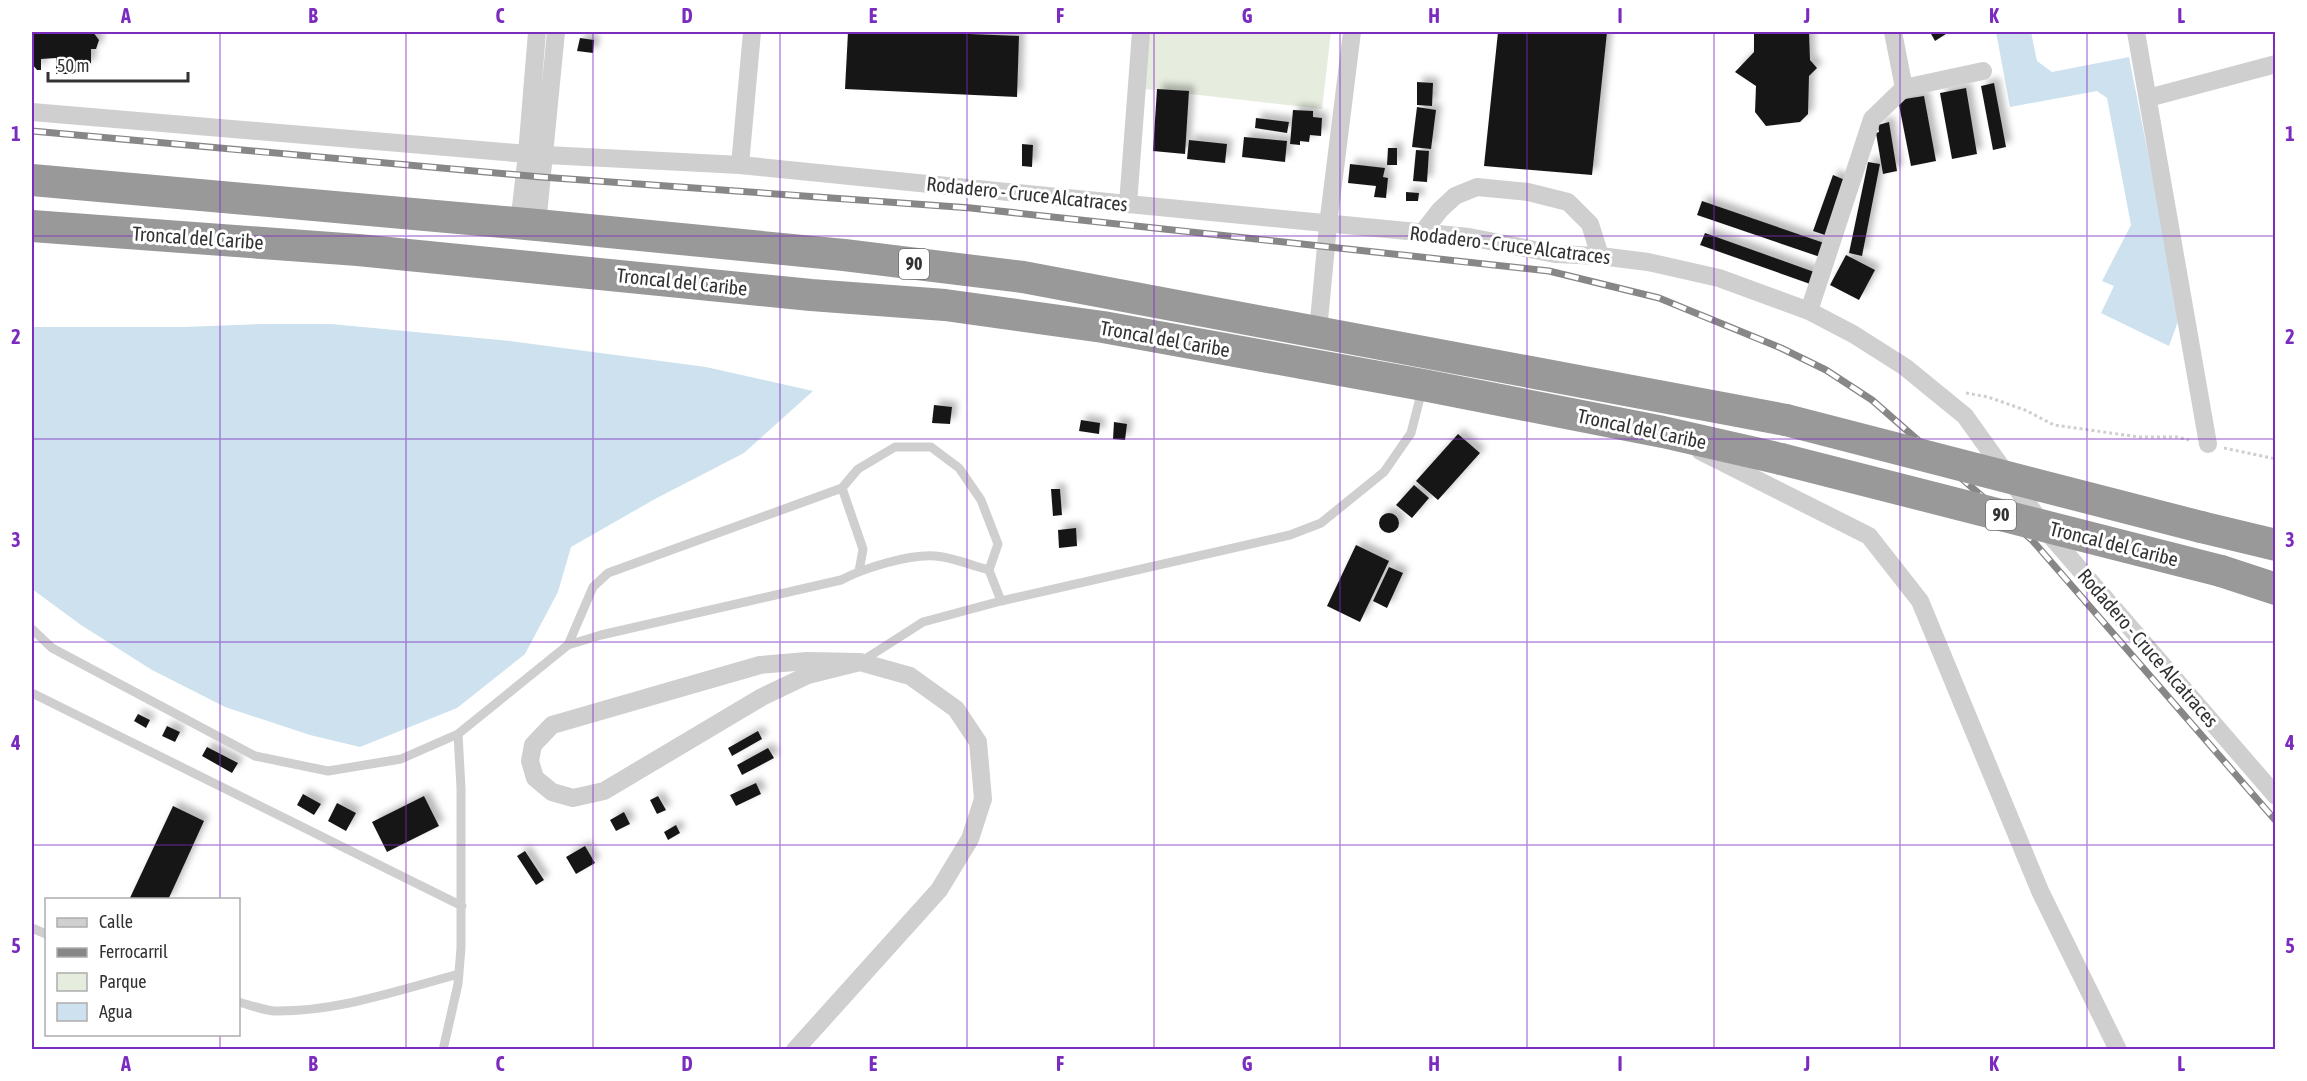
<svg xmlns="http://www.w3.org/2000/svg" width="2307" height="1081" viewBox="0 0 2307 1081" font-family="'Asap Condensed',sans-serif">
	<defs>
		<filter id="shadow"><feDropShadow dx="5.5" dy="-5.5" stdDeviation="3" flood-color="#0004"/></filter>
	</defs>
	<rect width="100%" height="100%" fill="#fff"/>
	<path fill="#e6ecde" d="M1141,32H1331L1322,109L1137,88Z"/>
	<path fill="#cde2ee" d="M1996,32H2031L2037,61L2052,72L2129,57L2180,316L2169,346L2101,313L2114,286L2102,281L2131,225L2107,98L2097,91L2010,107Z
		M262,324H331L510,341L706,367L813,391L744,453L655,499L571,547L558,592L525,654L457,708L360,747L310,735L225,707L152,670L81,625L32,589V327H184Z"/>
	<path fill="#191919" filter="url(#shadow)" d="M32,32H93L99,40L96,49H91V63L72,74H56V58L41,59V70H37L32,64Z
		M848,32H921L1019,36L1017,97L845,89Z
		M1498,32H1607L1592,175L1484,166Z
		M1754,32H1809L1810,60L1817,68L1809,76L1808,114L1800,122L1766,126L1755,112L1756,86L1735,72L1754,52Z
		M1930,32H1949L1935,41Z
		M580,38L594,40L593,53L577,51Z
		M1417,82L1433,83L1432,106L1417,105Z
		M1994,83L2006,147L1993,150L1981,86Z
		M1966,88L1977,154L1952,159L1940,93Z
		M1157,89L1189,91L1185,154L1153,151Z
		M1924,96L1936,161L1911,166L1898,100Z
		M1417,107L1436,110L1431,149L1412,147Z
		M1293,110L1313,111V117L1322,118L1321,136L1310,135L1309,142L1300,141V145L1290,144Z
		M1256,118L1289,122L1287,133L1255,128Z
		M1889,122L1897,171L1883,174L1876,133L1879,132L1878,125Z
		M1244,137L1287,141L1285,162L1242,157Z
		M1189,140L1227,144L1225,163L1187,159Z
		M1022,144L1033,145L1032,167L1022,166Z
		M1388,148H1397V165H1387Z
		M1416,150L1429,151L1427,182L1413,181Z
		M1868,162L1880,164L1862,256L1849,253Z
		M1350,164L1385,168L1383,177L1388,178L1386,198L1374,197L1376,186L1348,183Z
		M1833,175L1845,180L1825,235L1813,231Z
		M1406,192L1419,193L1418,201H1406Z
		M1702,201L1827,244L1823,258L1697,215Z
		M1705,233L1817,273L1813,285L1700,245Z
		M1846,255L1875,270L1859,300L1830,285Z
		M934,405L952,407L950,424L932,423Z
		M1081,420L1100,423L1099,434L1079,431Z
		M1114,422L1127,424L1125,440L1113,439Z
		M1458,434L1480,453L1438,500L1416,481Z
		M1414,485L1429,498L1412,518L1396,505Z
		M1051,489H1060L1062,515L1053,516Z
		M1379 523a10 10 0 1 1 20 0a10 10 0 1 1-20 0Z
		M1076,528L1077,546L1059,548L1058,530Z
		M1356,545L1389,561L1360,622L1327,606Z
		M1389,567L1403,573L1387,608L1373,601Z
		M138,714L150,720L146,728L134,721Z
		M167,726L180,732L175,742L162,736Z
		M758,731L762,739L732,756L728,748Z
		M207,747L238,763L232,773L202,756Z
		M768,748L774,758L742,775L737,765Z
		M756,783L761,794L736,806L730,795Z
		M303,794L321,804L314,815L297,805Z
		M424,796L439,826L387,852L372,822Z
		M658,796L666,810L657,814L650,800Z
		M337,803L356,813L346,831L328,821Z
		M173,806L204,821L168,900H129Z
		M624,812L630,824L616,831L610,820Z
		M676,825L680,833L668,840L664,832Z
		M585,846L595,863L576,874L566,857Z
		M525,851L544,880L536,885L517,856Z"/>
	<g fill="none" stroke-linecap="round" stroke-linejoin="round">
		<path stroke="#cfcfcf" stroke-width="3" stroke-dasharray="3 3" stroke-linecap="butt" d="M1966,393L1988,397L2025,410L2054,425L2139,437H2177L2189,440
			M2224,448L2276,459"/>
		<path stroke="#cfcfcf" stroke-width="9" d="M842,488L863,549L859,571
			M32,629L52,648L255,756L328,771L401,759L458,734L568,645L601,635L841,580C864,568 909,554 935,556C953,557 972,566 989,570
			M568,645L593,587L608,573L842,488L858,469L895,447H931L959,468L981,500L998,544L989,570L1001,601
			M862,661L923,622L1001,601L1290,535L1321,523L1384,472L1411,433L1422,390
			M32,693L462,906
			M32,928L46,934
			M238,1002C250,1005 263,1010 274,1011C337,1012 399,990 459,974
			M443,1050L458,984L461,948V788L458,734"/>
		<path stroke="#cfcfcf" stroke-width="18" d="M1893,32L1904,88
			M2136,32L2208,444
			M2148,98L2276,64
			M32,112L527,154L740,165L1128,204L1469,237L1555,254L1600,256L1648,262L1719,278L1809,311L1853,334L1905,367L1965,416L2050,535L2276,796
			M740,165L752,32
			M1128,204L1141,32
			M519,224L527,154L537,32
			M537,225L556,32
			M1422,233L1440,210L1455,196L1477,187L1528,192L1568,202L1590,224L1600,256
			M1809,311L1872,119L1904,88L1983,71
			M1318,331L1328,225L1352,32
			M1700,451L1869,536L1920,601L2040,891L2118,1050
			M795,1050L939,890L970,839L983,799L978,742L956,709L910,676L860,662L807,661L760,665L552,725L533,745L530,761L535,778L552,792L573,798L604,791L762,697L808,675L860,662"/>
		<path stroke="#999" stroke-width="32" d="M32,180L537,225L844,255L1023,277L1786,420
			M32,226L358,250L811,295L945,305L1103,327L1423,385L1663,432L1781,459
			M2201,527L2276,545
			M2221,571L2276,589"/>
		<defs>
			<path id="rail" d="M32,131L541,177L971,208L1549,271L1659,298L1781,348L1826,370L1872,400L2032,540L2276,821"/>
		</defs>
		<use href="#rail" stroke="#878787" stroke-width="7"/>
		<use href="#rail" stroke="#fff" stroke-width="4.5" stroke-dasharray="14" stroke-linecap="butt"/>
		<path stroke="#999" stroke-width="32" d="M1786,420L2201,527
			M1781,459L2221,571"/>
	</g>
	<path fill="none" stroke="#7b2cbf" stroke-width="1.5" stroke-opacity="0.55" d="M220,32V900M406,32V1050M593,32V1050M780,32V1050M967,32V1050M1154,32V1050M1340,32V1050M1527,32V1050M1714,32V1050M1900,32V1050M2087,32V1050M32,236H2276M32,439H2276M32,642H2276M32,845H2276M220,1034V1050"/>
	<g text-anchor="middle" stroke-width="6" stroke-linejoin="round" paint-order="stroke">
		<g fill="#fff" stroke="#707070" stroke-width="1.5">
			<rect x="899" y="249" width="30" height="30" rx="4.5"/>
			<rect x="1986" y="500" width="30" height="30" rx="4.5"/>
		</g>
		<g font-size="18" font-weight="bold" fill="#323232">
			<text x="914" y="270">90</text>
			<text x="2001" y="521">90</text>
		</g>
		<g font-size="20" fill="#323232" stroke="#fff">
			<text transform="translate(1027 194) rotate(6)" y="7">Rodadero - Cruce Alcatraces</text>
			<text transform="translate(198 238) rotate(4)" y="7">Troncal del Caribe</text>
			<text transform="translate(1510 245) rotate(7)" y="7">Rodadero - Cruce Alcatraces</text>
			<text transform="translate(682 282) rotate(6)" y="7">Troncal del Caribe</text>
			<text transform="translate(1165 339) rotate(10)" y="7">Troncal del Caribe</text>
			<text transform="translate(1642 429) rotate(12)" y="7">Troncal del Caribe</text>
			<text transform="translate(2114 544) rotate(14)" y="7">Troncal del Caribe</text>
			<text transform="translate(2148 648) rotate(49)" y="7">Rodadero - Cruce Alcatraces</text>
		</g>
	</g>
	<rect width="2307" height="1081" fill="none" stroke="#ffffff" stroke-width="66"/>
	<rect x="45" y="898" width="195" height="138" fill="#ffffff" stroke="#adadad" stroke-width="1.5"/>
	<rect x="57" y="918" width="30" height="9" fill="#cfcfcf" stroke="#adadad" stroke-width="1.5"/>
	<text x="99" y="928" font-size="18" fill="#323232">Calle</text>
	<rect x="57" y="948" width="30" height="9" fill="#878787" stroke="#adadad" stroke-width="1.5"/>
	<text x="99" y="958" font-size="18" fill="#323232">Ferrocarril</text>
	<rect x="57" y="973" width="30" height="18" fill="#e6ecde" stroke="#adadad" stroke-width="1.5"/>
	<text x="99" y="988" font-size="18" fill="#323232">Parque</text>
	<rect x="57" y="1003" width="30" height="18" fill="#cde2ee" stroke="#adadad" stroke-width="1.5"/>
	<text x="99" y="1018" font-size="18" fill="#323232">Agua</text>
	<path d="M48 72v9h140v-9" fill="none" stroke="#323232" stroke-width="3"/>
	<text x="57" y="72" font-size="18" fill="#323232" stroke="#ffffff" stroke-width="4.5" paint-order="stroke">50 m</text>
	<rect x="33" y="33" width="2241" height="1015" fill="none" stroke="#7b2cbf" stroke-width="2"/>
	<g font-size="20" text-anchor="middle" font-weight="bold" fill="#7b2cbf">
		<text x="126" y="23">A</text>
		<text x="313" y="23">B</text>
		<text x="500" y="23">C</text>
		<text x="687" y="23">D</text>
		<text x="873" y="23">E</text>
		<text x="1060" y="23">F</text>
		<text x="1247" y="23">G</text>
		<text x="1434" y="23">H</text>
		<text x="1620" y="23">I</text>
		<text x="1807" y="23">J</text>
		<text x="1994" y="23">K</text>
		<text x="2181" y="23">L</text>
		<text x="16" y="141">1</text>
		<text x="2290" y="141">1</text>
		<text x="16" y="344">2</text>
		<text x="2290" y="344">2</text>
		<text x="16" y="547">3</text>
		<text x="2290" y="547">3</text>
		<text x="16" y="750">4</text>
		<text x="2290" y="750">4</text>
		<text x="16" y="953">5</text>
		<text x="2290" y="953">5</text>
		<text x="126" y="1071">A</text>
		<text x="313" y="1071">B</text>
		<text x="500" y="1071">C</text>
		<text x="687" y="1071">D</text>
		<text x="873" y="1071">E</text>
		<text x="1060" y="1071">F</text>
		<text x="1247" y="1071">G</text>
		<text x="1434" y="1071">H</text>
		<text x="1620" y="1071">I</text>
		<text x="1807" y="1071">J</text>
		<text x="1994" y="1071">K</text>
		<text x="2181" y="1071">L</text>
	</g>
</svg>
